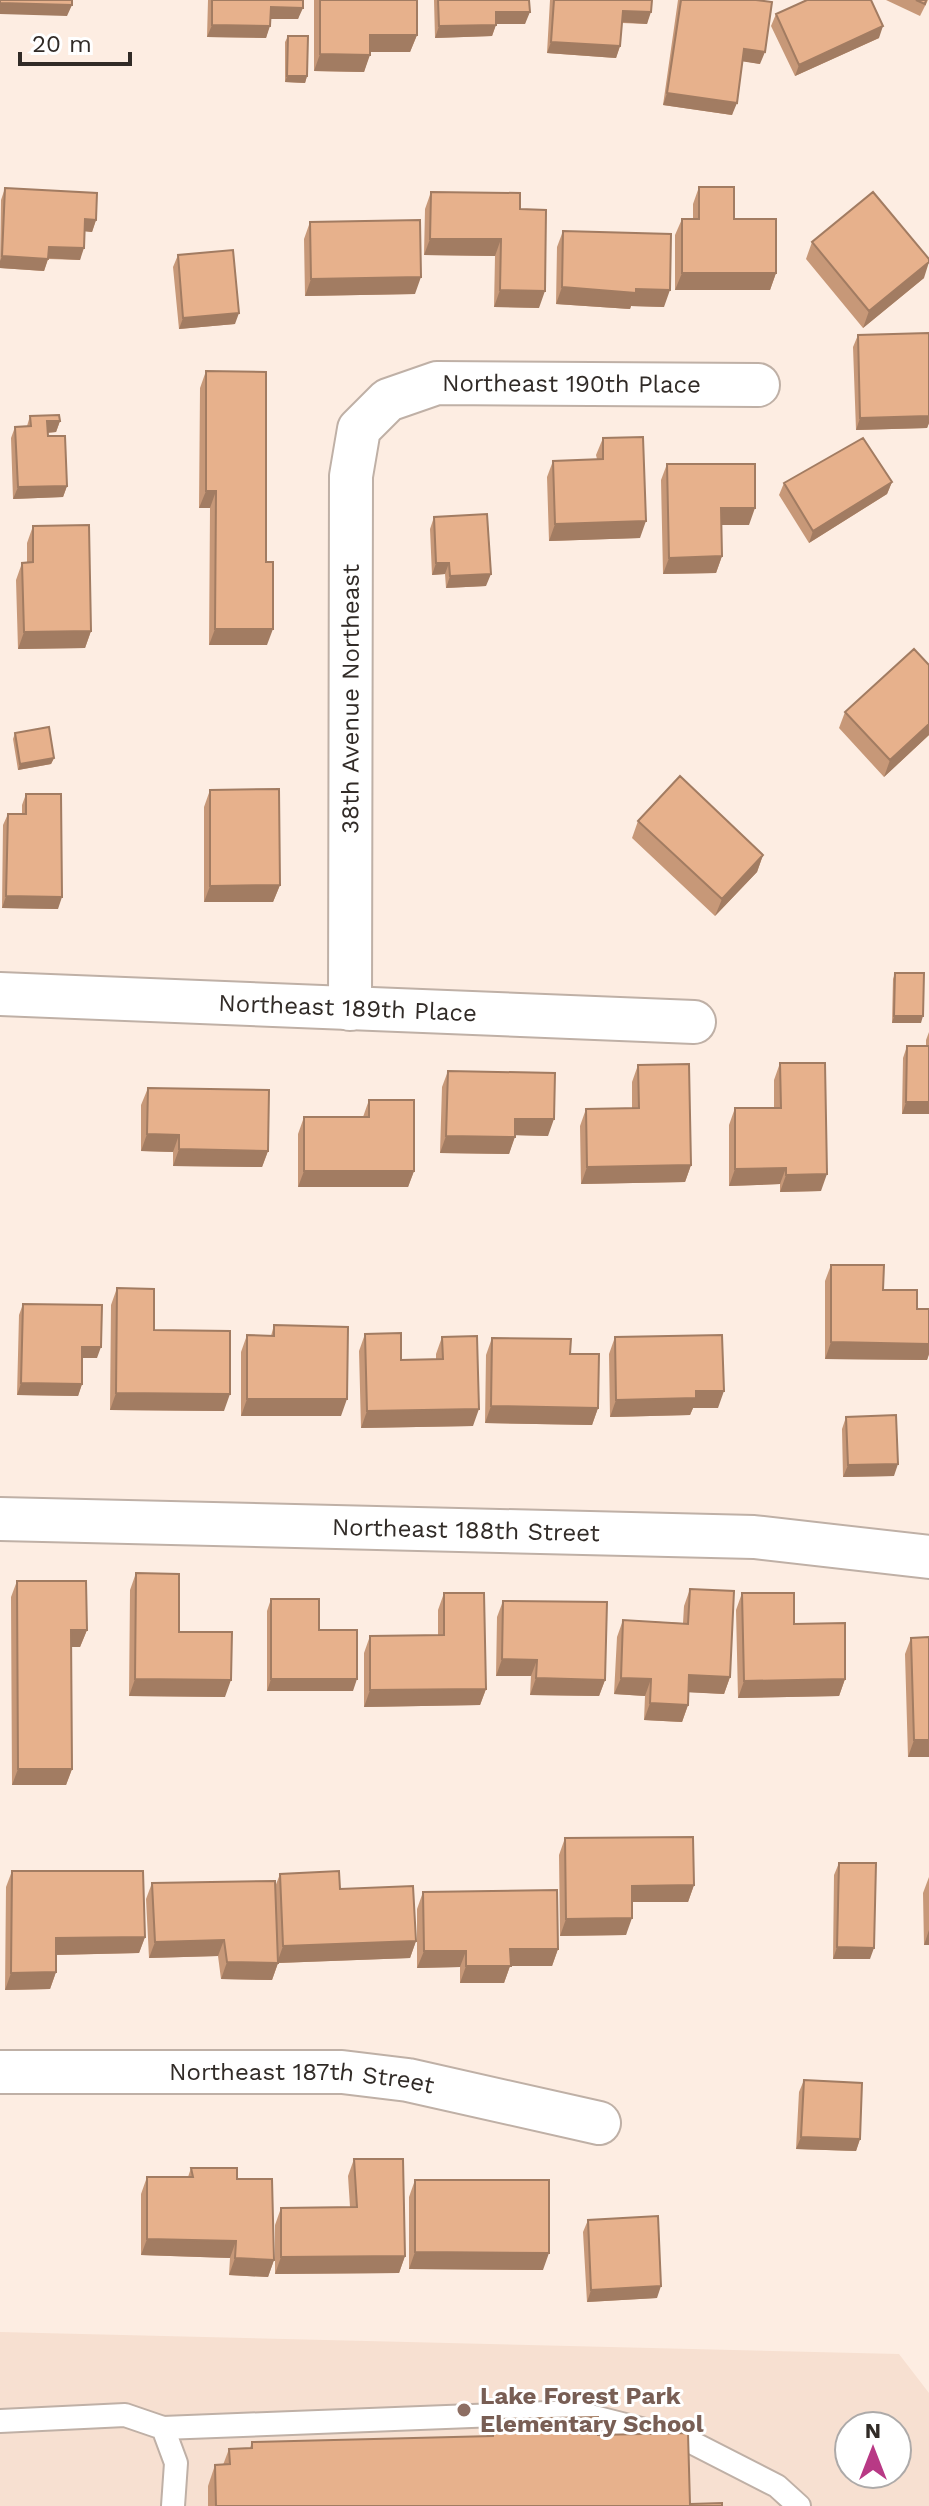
<svg xmlns="http://www.w3.org/2000/svg" width="929" height="2506" viewBox="0 0 929 2506" font-family="'Work Sans',sans-serif">
	<rect width="100%" height="100%" fill="#fdede2"/>
	<path fill="#f7e0d1" fill-rule="evenodd" d="M0,2332L899,2354L929,2393V2506H0ZM849,2426H897V2474H849Z"/>
	<g fill="none" stroke-linecap="round" stroke-linejoin="round">
		<defs>
			<path id="service" d="M0,2421L125,2415L163,2428L176,2463L173,2506
				M163,2428L574,2412L689,2441L777,2486L799,2506"/>
			<g id="minor">
				<path id="s1" d="M0,994L694,1022"/>
				<path id="s2" d="M350,1009L351,476L359,429L388,400L437,383L758,385"/>
				<path id="s3" d="M0,1519L754,1537L929,1557"/>
				<path id="s4" d="M0,2072H342L408,2080L599,2123"/>
			</g>
		</defs>
		<use href="#service" stroke="#bfb0a6" stroke-width="26"/>
		<use href="#minor" stroke="#bfb0a6" stroke-width="46"/>
		<use href="#service" stroke="#fff" stroke-width="22"/>
		<use href="#minor" stroke="#fff" stroke-width="42"/>
	</g>
	<path fill="#c79878" d="M208,0H303L298,19H271L266,38L207,37Z
		M314,0H417V35L410,52H370L364,72L314,71Z
		M434,0H529L525,24H496L492,36L435,38Z
		M550,0H652L647,24L622,23L620,46L616,58L547,53Z
		M678,0H756L760,64L743,61L732,115L663,105Z
		M886,0H928L920,16Z
		M776,14L879,38L795,76L771,26Z
		M288,36L307,76L305,83L285,82V42Z
		M699,187L734,219L776,273L770,290H675V235L682,219H693V204Z
		M5,188L96,220L92,232L85,231L80,260L48,259L44,271L0,268L1,200Z
		M431,192L520,209L539,308L494,307L495,256L424,255L425,209Z
		M310,222L415,294L305,296L304,239Z
		M563,231L664,307L631,306L630,309L556,304L557,247Z
		M812,242L924,278L863,328L806,259Z
		M178,255L235,324L179,329L173,267Z
		M929,333V423L927,428L856,430L853,347L858,335Z
		M206,371L267,645H209L210,508H199L200,388Z
		M30,416L60,421L56,432L47,433L48,436L67,486L63,497L13,499L11,438L15,427L27,426Z
		M603,438L640,538L549,541L547,477L553,461L597,459L596,455Z
		M667,464L749,525H721L722,556L716,573L663,574L661,480Z
		M892,482L887,494L809,543L779,495L784,483Z
		M434,517L486,586L446,588L445,574L432,575L430,529Z
		M33,526L91,631L85,648L18,649L16,580L22,563H27V543Z
		M929,665V735L884,777L839,728L845,712Z
		M15,733L54,758L51,764L18,770L13,739Z
		M210,790L280,885L273,902H204V807Z
		M26,794L58,909L2,908L3,825L8,814H22V805Z
		M638,821L763,855L757,872L715,916L632,838Z
		M895,973L921,1023H892L893,979Z
		M929,1032V1114H902L903,1058L907,1046H926V1040Z
		M780,1063L821,1191L780,1192V1184L729,1186V1125L735,1108H774V1080Z
		M638,1065L691,1165L685,1182L581,1184L580,1126L586,1109L632,1108V1082Z
		M448,1071L548,1136L515,1135L509,1154L440,1153L442,1087Z
		M148,1088L268,1151L262,1167L173,1166V1152L141,1151V1105Z
		M369,1100L414,1171L408,1187H298V1134L304,1117H363Z
		M831,1265L917,1309H929V1354L927,1360L825,1359V1281Z
		M117,1288L224,1411L110,1410L111,1305Z
		M23,1304L97,1358H82V1384L78,1396L17,1395L19,1315Z
		M274,1325L341,1416H241V1352L247,1335L271,1336Z
		M365,1334L401,1360L436,1359V1354L442,1337L473,1426L361,1428L359,1351Z
		M615,1337L718,1408H693L690,1415L610,1417L609,1354Z
		M492,1338L598,1408L592,1425L485,1423L486,1355Z
		M846,1417L894,1476L843,1477L842,1429Z
		M136,1573L225,1697L129,1696L130,1590Z
		M17,1581L87,1630L80,1647H71L72,1769L66,1785H12L11,1597Z
		M690,1589L730,1677L724,1694L689,1692L688,1705L682,1722L644,1720L645,1696L614,1694L617,1637L623,1620L683,1623L684,1606Z
		M444,1593L486,1689L480,1705L364,1707V1653L370,1636L438,1635V1610Z
		M742,1593L794,1624L845,1679L839,1696L738,1698L736,1610Z
		M271,1599L319,1630L353,1691H267V1611Z
		M503,1601L605,1680L599,1696L530,1695L531,1676H496L497,1617Z
		M929,1637V1757H908L905,1654L911,1638Z
		M565,1838L694,1885L688,1902H632L626,1935L560,1936L559,1855Z
		M839,1863L870,1959H833L834,1875Z
		M12,1871L145,1937L139,1953L56,1955V1972L50,1989L5,1990L6,1887Z
		M280,1874L340,1889L416,1941L410,1958L278,1963L272,1980L221,1979L218,1956L149,1958L146,1899L152,1883L275,1887Z
		M929,1877V1945H924L923,1893Z
		M423,1892L558,1949L552,1966H510L504,1983H460V1967L417,1968V1909Z
		M804,2080L860,2139L856,2151L796,2149L799,2092Z
		M354,2159L405,2256L399,2273L275,2274V2225L281,2208L350,2207L348,2176Z
		M191,2168L237,2179L274,2260L268,2277L229,2275L230,2258L141,2255V2194L147,2177H188Z
		M415,2180L543,2270L409,2269V2197Z
		M588,2220L657,2298L587,2302L583,2232Z
		M493,2419L598,2435L690,2504L722,2506H208V2486L215,2465H223L229,2449L250,2448L252,2442L486,2437Z"/>
	<path fill="#a27c62" d="M0,3L72,5L67,16L0,14Z
		M271,7L303,8L298,19H267Z
		M623,11L651,12L647,24L619,22Z
		M496,12H530L525,24H491Z
		M212,25L270,26L266,38L207,37Z
		M496,25L492,36L435,38L439,26Z
		M883,26L879,38L795,76L799,65Z
		M370,35H417L410,52H364Z
		M551,42L620,46L616,58L547,53Z
		M744,49L765,52L760,64L740,61Z
		M320,54L370,55L364,72L314,71Z
		M287,76H307L305,83L285,82Z
		M667,93L737,103L732,115L663,105Z
		M85,219L96,220L92,232L81,231Z
		M430,239H501L495,256L424,255Z
		M49,247L84,248L80,260L44,258Z
		M2,256L48,259L44,271L0,268V261Z
		M929,262L924,278L863,328L869,311Z
		M682,273H776L770,290H675Z
		M421,277L415,294L305,296L311,279Z
		M562,287L636,289L670,290L664,307L631,306L630,309L556,304Z
		M500,290L545,291L539,308L494,307Z
		M239,313L235,324L179,329L183,318Z
		M929,416V423L927,428L856,430L860,418Z
		M47,421H60L56,432L43,433Z
		M892,482L887,494L809,543L813,531Z
		M67,486L63,497L13,499L18,487Z
		M206,491H216L210,508H199Z
		M721,508H755L749,525H715Z
		M646,521L640,538L549,541L555,524Z
		M722,556L716,573L663,574L669,558Z
		M436,563H449L445,574L432,575Z
		M491,574L486,586L446,588L450,576Z
		M215,629H273L267,645H209Z
		M91,631L85,648L18,649L24,632Z
		M929,724V735L884,777L890,760Z
		M54,758L51,764L18,770L20,764Z
		M763,855L757,872L715,916L722,899Z
		M280,885L273,902H204L210,886Z
		M6,896L62,897L58,909L2,908Z
		M894,1016H923L921,1023H892Z
		M906,1102H929V1114H902Z
		M515,1119H554L548,1136L509,1135Z
		M147,1134L179,1135L173,1152L141,1151Z
		M446,1136L515,1137L509,1154L440,1153Z
		M179,1149L268,1151L262,1167L173,1166Z
		M691,1165L685,1182L581,1184L587,1167Z
		M786,1168L780,1184L729,1186L735,1169Z
		M304,1171H414L408,1187H298Z
		M827,1174L821,1191L780,1192L786,1175Z
		M831,1342L929,1344V1354L927,1360L825,1359Z
		M82,1347H101L97,1358H78Z
		M21,1383L82,1384L78,1396L17,1395Z
		M696,1391H724L718,1408H693L690,1415L610,1417L616,1400Z
		M116,1393L230,1394L224,1411L110,1410Z
		M247,1399H347L341,1416H241Z
		M491,1406L598,1408L592,1425L485,1423Z
		M479,1409L473,1426L361,1428L367,1411Z
		M898,1464L894,1476L843,1477L848,1465Z
		M71,1630H87L80,1647H65Z
		M502,1659L537,1660L531,1676H496Z
		M689,1675L730,1677L724,1694L683,1692Z
		M536,1678L605,1680L599,1696L530,1695Z
		M621,1678L651,1679L645,1696L614,1694Z
		M135,1679L231,1680L225,1697L129,1696Z
		M271,1679H357L353,1691H267Z
		M845,1679L839,1696L738,1698L744,1681Z
		M486,1689L480,1705L364,1707L370,1690Z
		M650,1703L688,1705L682,1722L644,1720Z
		M914,1740H929V1757H908Z
		M18,1769H72L66,1785H12Z
		M694,1885L688,1902H626L632,1886Z
		M632,1918L626,1935L560,1936L566,1919Z
		M929,1930V1945H924Z
		M145,1937L139,1953L50,1955L56,1938Z
		M224,1940L218,1956L149,1958L155,1942Z
		M416,1941L410,1958L277,1963L283,1946Z
		M837,1947L874,1948L870,1959H833Z
		M510,1949H558L552,1966H510L504,1983H460L466,1966Z
		M424,1951H466L460,1967L417,1968Z
		M227,1962L278,1963L272,1980L221,1979Z
		M56,1972L50,1989L5,1990L11,1973Z
		M801,2137L860,2139L856,2151L796,2149Z
		M147,2239L236,2241L230,2258L141,2255Z
		M415,2252L549,2253L543,2270L409,2269Z
		M405,2256L399,2273L275,2274L281,2257Z
		M235,2258L274,2260L268,2277L229,2275Z
		M661,2286L657,2298L587,2302L591,2290Z"/>
	<path fill="#e7b18c" stroke="#a27c62" stroke-width="2" d="M0,0H72V5L0,3Z
		M212,0H303V8L271,7L270,26L212,25Z
		M320,0H417V35H370V55L320,54Z
		M438,0H529L530,12H496V25L439,26Z
		M554,0H652L651,12L623,11L620,46L551,42Z
		M681,0H756L772,2L765,52L744,49L737,103L667,93Z
		M807,0H871L883,26L799,65L776,14Z
		M916,0H926L925,4Z
		M288,36H308L307,76H287Z
		M699,187H734V219H776V273H682V219H699Z
		M5,188L97,193L96,220L85,219L84,248L49,247L48,259L2,256Z
		M431,192L520,193V209L546,210L545,291L500,290L501,239H430Z
		M873,192L929,259V262L869,311L812,242Z
		M420,220L421,277L311,279L310,222Z
		M563,231L671,234L670,290L636,289V293L562,287Z
		M233,250L239,313L183,318L178,255Z
		M929,333V416L860,418L858,335Z
		M206,371L266,372V562H273V629H215L216,491H206Z
		M59,415L60,421H47L48,436H65L67,486L18,487L15,427L31,426L30,416Z
		M643,437L646,521L555,524L553,461L603,459V438Z
		M863,438L892,482L813,531L784,483Z
		M667,464H755V508H721L722,556L669,558Z
		M487,514L491,574L450,576L449,563H436L434,517Z
		M89,525L91,631L24,632L22,563L33,562V526Z
		M914,649L929,665V724L890,760L845,712Z
		M49,727L54,758L20,764L15,733Z
		M680,776L763,855L722,899L638,821Z
		M279,789L280,885L210,886V790Z
		M26,794H61L62,897L6,896L8,814H26Z
		M895,973H924L923,1016H894Z
		M907,1046H929V1102H906Z
		M780,1063H825L827,1174L786,1175V1168L735,1169V1108H781Z
		M689,1064L691,1165L587,1167L586,1109L639,1108L638,1065Z
		M448,1071L555,1073L554,1119H515V1137L446,1136Z
		M148,1088L269,1090L268,1151L179,1149V1135L147,1134Z
		M369,1100H414V1171H304V1117H369Z
		M831,1265H884L883,1290H917V1309H929V1344L831,1342Z
		M117,1288L154,1289V1330L230,1331V1394L116,1393Z
		M23,1304L102,1305L101,1347H82V1384L21,1383Z
		M274,1325L348,1327L347,1399H247V1335L274,1336Z
		M401,1333V1360L443,1359L442,1337L477,1336L479,1409L367,1411L365,1334Z
		M722,1335L724,1391H696V1398L616,1400L615,1337Z
		M492,1338L571,1339L570,1354H599L598,1408L491,1406Z
		M896,1415L898,1464L848,1465L846,1417Z
		M136,1573L179,1574V1632H232L231,1680L135,1679Z
		M17,1581H86L87,1630H71L72,1769H18Z
		M690,1589L734,1591L730,1677L689,1675L688,1705L650,1703L651,1679L621,1678L623,1620L688,1624Z
		M444,1593H484L486,1689L370,1690V1636L444,1635Z
		M742,1593H794V1624L845,1623V1679L744,1681Z
		M271,1599H319V1630H357V1679H271Z
		M503,1601L607,1602L605,1680L536,1678L537,1660L502,1659Z
		M929,1637V1740H914L911,1638Z
		M693,1837L694,1885L632,1886V1918L566,1919L565,1838Z
		M839,1863H876L874,1948L837,1947Z
		M12,1871H143L145,1937L56,1938V1972L11,1973Z
		M339,1871L340,1889L413,1886L416,1941L283,1946L280,1874Z
		M275,1881L278,1963L227,1962L224,1940L155,1942L152,1883Z
		M557,1890L558,1949H510L511,1966H466V1951H424L423,1892Z
		M804,2080L862,2083L860,2139L801,2137Z
		M354,2159H403L405,2256L281,2257V2208L357,2207Z
		M191,2168H237V2179H272L274,2260L235,2258L236,2241L147,2239V2177H193Z
		M415,2180H549V2253L415,2252Z
		M658,2216L661,2286L591,2290L588,2220Z
		M598,2417V2435L688,2433L690,2504L722,2503V2506H216L215,2465L230,2464L229,2449L252,2448V2442L493,2436V2419Z"/>
	<circle fill="#8d6e63" stroke="#fff" stroke-width="3" cx="464" cy="2410" r="8"/>
	<g text-anchor="middle" stroke-width="6" stroke-linejoin="round" paint-order="stroke">
		<g font-size="24" fill="#312b27" stroke="#fff">
			<text dy="8" stroke="none"><textPath href="#s2" startOffset="808">Northeast 190th Place</textPath></text>
			<text dy="8" stroke="none"><textPath href="#s2" startOffset="310">38th Avenue Northeast</textPath></text>
			<text dy="8" stroke="none"><textPath href="#s1" startOffset="348">Northeast 189th Place</textPath></text>
			<text dy="8" stroke="none"><textPath href="#s3" startOffset="466">Northeast 188th Street</textPath></text>
			<text dy="8" stroke="none"><textPath href="#s4" startOffset="302">Northeast 187th Street</textPath></text>
		</g>
		<g font-size="24" font-weight="bold" fill="#785e54" stroke="#fff" text-anchor="start">
			<text x="480" y="2404">Lake Forest Park<tspan x="480" dy="28">Elementary School</tspan></text>
		</g>
	</g>
	<g transform="translate(873 2450)"><circle r="38" fill="#ffffff" stroke="#adaaa9" stroke-width="2"/>
	<path d="M0-6L14 30L0 20L-14 30Z" fill="#b83985"/>
	<text y="-12" font-size="22" font-weight="bold" text-anchor="middle" fill="#312b27">N</text>
	</g>
	<path d="M20 52v12h110v-12" fill="none" stroke="#312b27" stroke-width="4"/>
	<text x="32" y="52" font-size="24" fill="#312b27" stroke="#ffffff" stroke-width="6" paint-order="stroke">20 m</text>
</svg>
